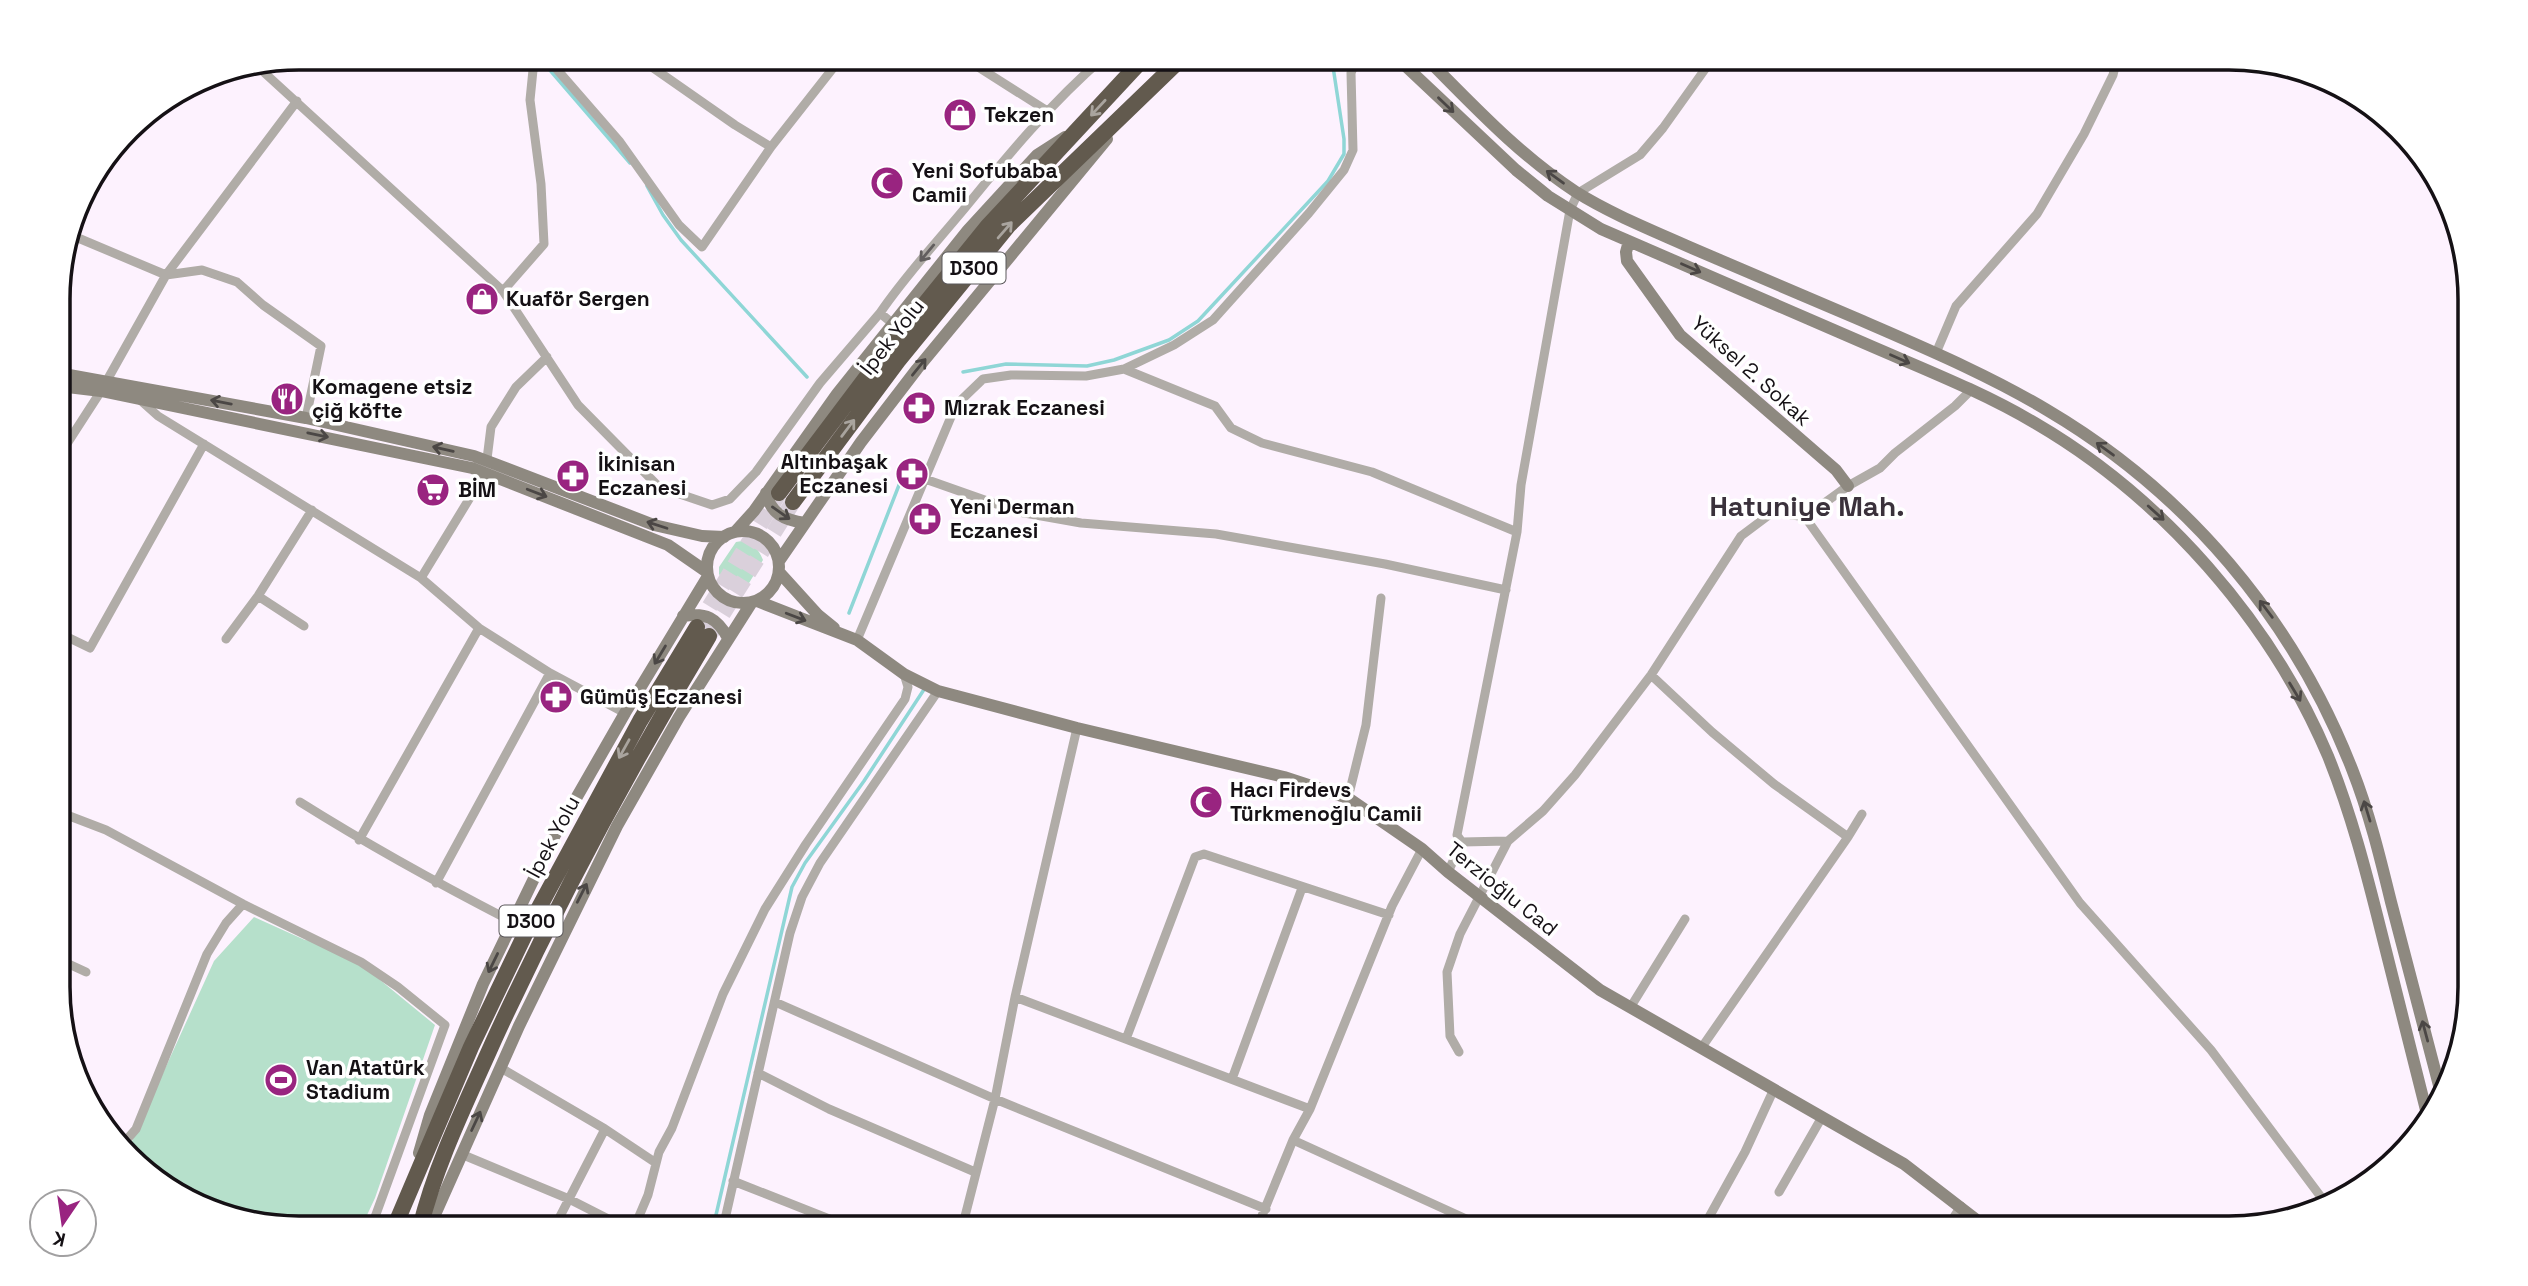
<svg xmlns="http://www.w3.org/2000/svg" width="2528" height="1286" viewBox="0 0 2528 1286" font-family="'Space Grotesk',sans-serif">
	<rect width="100%" height="100%" fill="#fdf2fe"/>
	<path fill="#b6e0cb" d="M742,541C754,544 758,548 763,560L746,588C736,589 723,584 719,574V567L736,542Z
		M254,917L305,940L316,941L363,966L435,1025L375,1198L361,1228H299L193,1204L128,1150L214,961Z"/>
	<g fill="none" stroke-linecap="round" stroke-linejoin="round">
		<path stroke="#8fd6d6" stroke-width="3.5" d="M549,69L630,163
			M647,186L663,215L681,240L807,377
			M963,372L1006,364L1087,366L1114,360L1169,340L1198,321L1328,181L1344,154V139L1332,60L1334,58
			M849,613L901,480
			M713,1228L792,887L805,863L864,781L925,688"/>
		<path stroke="#dad0db" stroke-width="16" stroke-dasharray="16 8" stroke-linecap="butt" d="M697,627L778,495
			M710,634L793,502"/>
		<path stroke="#b0aca7" stroke-width="9" d="M547,58L620,142L679,225L702,247L771,147L841,58
			M639,58L735,125L771,147
			M964,58L1049,112
			M257,66L503,291L578,405L659,487L712,505L730,499L756,472L820,383L880,313L892,323
			M71,235L166,275L202,270L237,282L263,305L321,346L306,418
			M503,291L544,244L541,184L530,100L533,70L542,58
			M880,313C905,276 936,243 965,208C1007,156 1052,102 1103,58
			M1936,353L1956,306L2037,214L2084,134L2113,75L2117,58
			M1124,369L1215,406L1231,428L1262,443L1372,472L1517,532
			M139,399L158,416L421,578L479,628L550,673L625,713
			M59,456L101,391L166,275L297,101
			M487,459L491,427L516,387L547,357
			M925,479L1019,512L1081,523L1216,534L1385,564L1506,590
			M1805,517L2080,903L2211,1050L2324,1201
			M421,578L485,473
			M258,596L304,626
			M59,633L90,648L204,444
			M226,639L258,596L312,510
			M857,640L956,405L983,379L1011,375L1086,376L1124,369L1174,345L1213,320L1309,213L1344,170L1353,150L1351,73L1357,58
			M1651,675L1712,732L1774,784L1848,837L1702,1047
			M1348,798L1366,725L1381,598
			M300,802C370,846 441,885 513,922
			M59,812L106,830L243,904L361,962L398,987L445,1025L371,1228
			M1848,837L1862,814
			M359,840L479,628
			M1462,842L1457,835L1517,532L1521,485L1570,210L1578,193L1640,155L1663,128L1713,58
			M1448,872L1462,842L1508,841
			M436,883L550,673
			M60,960L86,972
			M1015,997L1310,1109
			M775,1002L995,1099L1266,1209
			M1630,1008L1685,919
			M1126,1039L1195,857L1204,854L1389,915
			M1459,1052L1450,1036L1447,972L1460,934L1508,841L1543,811L1575,775L1651,675L1741,536L1773,512L1805,517L1848,486L1880,468L1895,453L1955,406L1971,390
			M501,1068L605,1129L656,1163
			M758,1073L829,1109L975,1172
			M1232,1079L1302,888
			M1293,1140L1486,1228
			M122,1145L136,1129L207,954L226,923L243,904
			M461,1154L569,1199L626,1228
			M733,1181L852,1228
			M1779,1192L1822,1117
			M554,1228L605,1129
			M634,1228L648,1195L659,1152L672,1128L723,994L765,909L806,844L905,699L908,687L904,674
			M723,1228L790,933L802,897L820,863L938,691
			M962,1228L995,1099L1015,997L1077,728
			M1257,1228L1293,1140L1310,1109L1392,906L1422,849
			M1703,1228L1745,1152L1774,1089
			M1947,1228L1961,1206"/>
		<path stroke="#8e8980" stroke-width="12" d="M1397,58L1516,170L1548,196L1601,229C1688,267 1776,305 1864,343C1921,368 1981,391 2035,423C2162,497 2271,621 2328,756C2351,813 2366,871 2381,931C2396,992 2412,1053 2427,1114
			M1426,58C1473,105 1519,155 1576,192C1613,215 1654,231 1694,249C1749,272 1803,296 1858,319C1922,347 1987,374 2047,410C2186,492 2293,618 2352,769C2369,812 2380,857 2391,902C2408,967 2425,1032 2442,1097
			M1629,241L1626,252L1627,261L1680,335L1836,470L1848,486
			M58,373L306,418L474,456L654,525L702,536L724,537
			M59,386L101,391L472,468L668,545L707,572
			M766,493C771,514 784,520 805,523
			M707 567a36 36 0 1 1 72 0a36 36 0 1 1-72 0Z
			M735,532L754,511L837,394L968,230L1037,155L1065,137
			M779,561L861,442L917,369L1107,139
			M779,572L818,615L834,628
			M757,601L857,640L904,674L938,691L1077,728L1284,777L1348,798L1422,849L1448,872L1600,990L1904,1164L1987,1228
			M683,616C706,612 717,618 728,638
			M419,1153L430,1115L483,984L555,835L625,713L708,576
			M429,1228L519,1026L617,826L679,717L752,602"/>
		<path stroke="#625a4e" stroke-width="16" d="M779,493L877,363L987,227L1144,58
			M793,502L898,361L1009,225L1182,58
			M394,1228L471,1047L528,928L640,721L697,627
			M420,1228C436,1163 467,1101 494,1040C558,901 630,767 709,636"/>
	</g>
	<defs><path id="oneway-shaft" d="M-6 0H5M1.5-3L5.5 0L1.5 3" fill="none" stroke-width="1.6" stroke-linecap="round" stroke-linejoin="round" transform="scale(1.75)"/></defs>
	<g stroke="#4b4745">
		<use href="#oneway-shaft" transform="translate(1446 105) rotate(44)"/>
		<use href="#oneway-shaft" transform="translate(1555 177) rotate(-144)"/>
		<use href="#oneway-shaft" transform="translate(1691 268) rotate(24)"/>
		<use href="#oneway-shaft" transform="translate(1900 359) rotate(24)"/>
		<use href="#oneway-shaft" transform="translate(919 367) rotate(-51)"/>
		<use href="#oneway-shaft" transform="translate(221 402) rotate(-169)"/>
		<use href="#oneway-shaft" transform="translate(318 435) rotate(12)"/>
		<use href="#oneway-shaft" transform="translate(443 449) rotate(-167)"/>
		<use href="#oneway-shaft" transform="translate(2105 449) rotate(-144)"/>
		<use href="#oneway-shaft" transform="translate(537 493) rotate(21)"/>
		<use href="#oneway-shaft" transform="translate(781 513) rotate(35)"/>
		<use href="#oneway-shaft" transform="translate(2156 513) rotate(42)"/>
		<use href="#oneway-shaft" transform="translate(657 525) rotate(-162)"/>
		<use href="#oneway-shaft" transform="translate(2266 609) rotate(-127)"/>
		<use href="#oneway-shaft" transform="translate(796 617) rotate(21)"/>
		<use href="#oneway-shaft" transform="translate(660 655) rotate(121)"/>
		<use href="#oneway-shaft" transform="translate(2295 692) rotate(59)"/>
		<use href="#oneway-shaft" transform="translate(2367 811) rotate(-107)"/>
		<use href="#oneway-shaft" transform="translate(582 893) rotate(-63)"/>
		<use href="#oneway-shaft" transform="translate(493 963) rotate(116)"/>
		<use href="#oneway-shaft" transform="translate(2425 1031) rotate(-105)"/>
		<use href="#oneway-shaft" transform="translate(476 1121) rotate(-65)"/>
	</g>
	<g stroke="#a9a49e">
		<use href="#oneway-shaft" transform="translate(1098 108) rotate(133)"/>
		<use href="#oneway-shaft" transform="translate(1005 230) rotate(-49)"/>
		<use href="#oneway-shaft" transform="translate(848 428) rotate(-53)"/>
		<use href="#oneway-shaft" transform="translate(624 749) rotate(119)"/>
	</g>
	<use stroke="#625e5e" href="#oneway-shaft" transform="translate(927 253) rotate(130)"/>
	<defs>
		<symbol id="shop-disc" viewBox="-11 -11 22 22"><circle r="9.5" fill="#992480" stroke="#fff"/><path d="M-5-2.5h2.3a2.7 3.5 0 0 1 5.4 0H5L5.5 6h-11ZM-1.5-2.5h3a1.5 2.3 0 0 0-3 0Z" fill="#fff"/></symbol>
		<symbol id="mosque-disc" viewBox="-11 -11 22 22"><circle r="9.5" fill="#992480" stroke="#fff"/><path d="M3.5-4.9A6 6 0 1 0 3.5 4.9A5 5 0 1 1 3.5-4.9Z" fill="#fff"/></symbol>
		<symbol id="restaurant-disc" viewBox="-11 -11 22 22"><circle r="9.5" fill="#992480" stroke="#fff"/><path d="M-5-6h1v4h1v-4h1v4h1v-4h1v5L-1.5 .5V6h-2V.5L-5-1ZM5-6V6H3V1.5H1.5Q1.5-4 5-6Z" fill="#fff"/></symbol>
		<symbol id="pharmacy-disc" viewBox="-11 -11 22 22"><circle r="9.5" fill="#992480" stroke="#fff"/><path d="M-2-6h4v4h4v4h-4v4h-4v-4h-4v-4h4Z" fill="#fff"/></symbol>
		<symbol id="supermarket-disc" viewBox="-11 -11 22 22"><circle r="9.5" fill="#992480" stroke="#fff"/><path d="M-6-5.5h2.5l.6 2H6L4.5 2H-2.5L-4.4-4H-6ZM-1.5 3.2a1.3 1.3 0 1 0 .1 0ZM3 3.2a1.3 1.3 0 1 0 .1 0Z" fill="#fff"/></symbol>
		<symbol id="stadium-disc" viewBox="-11 -11 22 22"><circle r="9.5" fill="#992480" stroke="#fff"/><path d="M0-5a6.5 5 0 1 0 0 10a6.5 5 0 1 0 0-10ZM-3.5-1.8h7v3.6h-7Z" fill="#fff"/></symbol>
	</defs>
	<g fill-rule="evenodd">
		<use href="#shop-disc" x="941" y="96" width="38" height="38"/>
		<use href="#mosque-disc" x="868" y="164" width="38" height="38"/>
		<use href="#shop-disc" x="463" y="280" width="38" height="38"/>
		<use href="#restaurant-disc" x="268" y="380" width="38" height="38"/>
		<use href="#pharmacy-disc" x="900" y="389" width="38" height="38"/>
		<use href="#pharmacy-disc" x="893" y="455" width="38" height="38"/>
		<use href="#pharmacy-disc" x="554" y="457" width="38" height="38"/>
		<use href="#supermarket-disc" x="414" y="471" width="38" height="38"/>
		<use href="#pharmacy-disc" x="906" y="500" width="38" height="38"/>
		<use href="#pharmacy-disc" x="537" y="678" width="38" height="38"/>
		<use href="#mosque-disc" x="1187" y="783" width="38" height="38"/>
		<use href="#stadium-disc" x="262" y="1061" width="38" height="38"/>
	</g>
	<g text-anchor="middle" stroke-width="7" stroke-linejoin="round" paint-order="stroke">
		<g fill="#fff" stroke="#5b585b" stroke-width="2">
			<rect x="942.5" y="252.5" width="63" height="31" rx="5"/>
			<rect x="499.5" y="905.5" width="63" height="31" rx="5"/>
		</g>
		<g font-size="19" font-weight="bold" fill="#151115">
			<text x="974" y="275">D300</text>
			<text x="531" y="928">D300</text>
		</g>
		<g font-size="21" font-weight="bold" fill="#151115" stroke="#fff" text-anchor="start">
			<text x="984" y="122">Tekzen</text>
			<text x="912" y="178">Yeni Sofubaba<tspan x="912" dy="24">Camii</tspan></text>
			<text x="506" y="306">Kuaför Sergen</text>
			<text x="312" y="394">Komagene etsiz<tspan x="312" dy="24">çiğ köfte</tspan></text>
			<text x="944" y="415">Mızrak Eczanesi</text>
			<text x="888" y="469" text-anchor="end">Altınbaşak<tspan x="888" dy="24">Eczanesi</tspan></text>
			<text x="598" y="471">İkinisan<tspan x="598" dy="24">Eczanesi</tspan></text>
			<text x="458" y="497">BİM</text>
			<text x="950" y="514">Yeni Derman<tspan x="950" dy="24">Eczanesi</tspan></text>
			<text x="580" y="704">Gümüş Eczanesi</text>
			<text x="1230" y="797">Hacı Firdevs<tspan x="1230" dy="24">Türkmenoğlu Camii</tspan></text>
			<text x="306" y="1075">Van Atatürk<tspan x="306" dy="24">Stadium</tspan></text>
		</g>
		<g font-size="21" fill="#151115" stroke="#fff">
			<text transform="translate(892 337) rotate(-52)" y="7">İpek Yolu</text>
			<text transform="translate(1751 371) rotate(42)" y="7">Yüksel 2. Sokak</text>
			<text transform="translate(553 837) rotate(-62)" y="7">İpek Yolu</text>
			<text transform="translate(1502 889) rotate(39)" y="7">Terzioğlu Cad</text>
		</g>
		<g font-size="28" font-weight="bold" fill="#3a313b" stroke="#fff">
			<text x="1807" y="516">Hatuniye Mah.</text>
		</g>
	</g>
	<path d="M0 0H2528V1286H0ZM299 70H2229A229 229 0 0 1 2458 299V987A229 229 0 0 1 2229 1216H299A229 229 0 0 1 70 987V299A229 229 0 0 1 299 70Z" fill="#fff" fill-rule="evenodd"/>
	<path fill="none" stroke="#151115" stroke-width="3.5" d="M299 70H2229A229 229 0 0 1 2458 299V987A229 229 0 0 1 2229 1216H299A229 229 0 0 1 70 987V299A229 229 0 0 1 299 70Z"/>
	<g transform="translate(63 1223) rotate(193)"><circle r="33" fill="#ffffff" stroke="#a1a0a1" stroke-width="2"/>
	<path d="M0-5L12 26L0 18L-12 26Z" fill="#992480"/>
	<text y="-10" font-size="19" font-weight="bold" text-anchor="middle" fill="#151115">K</text>
	</g>
</svg>
